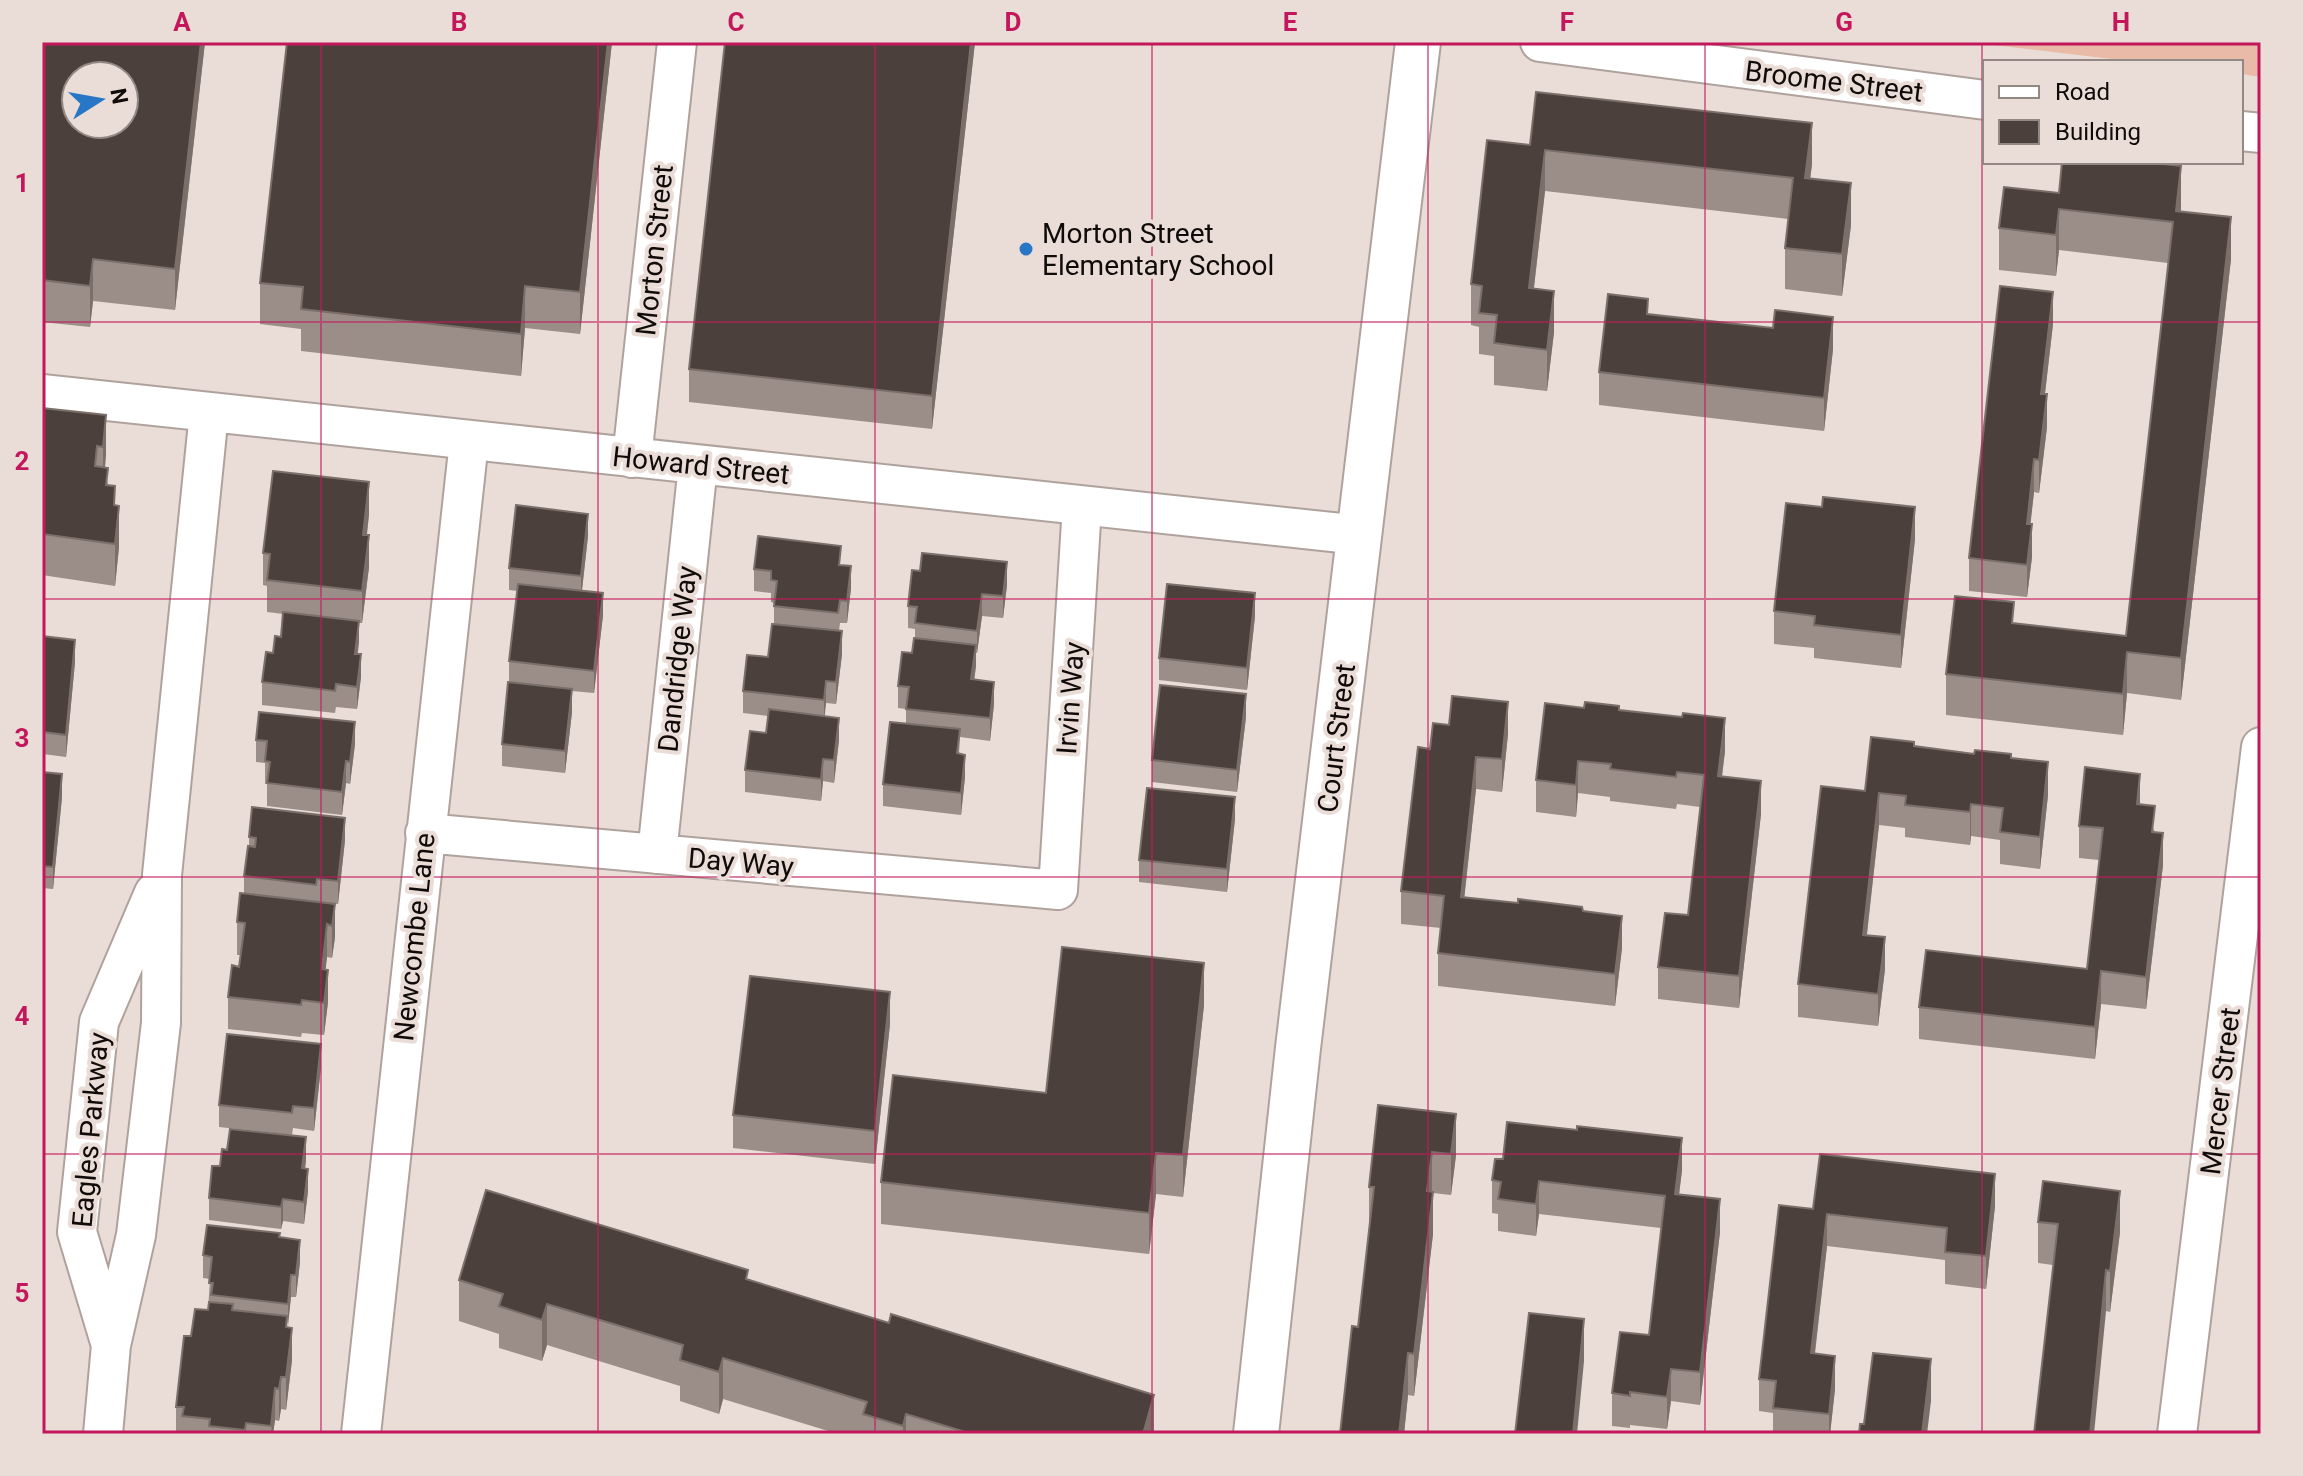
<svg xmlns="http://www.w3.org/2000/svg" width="2303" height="1476" viewBox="0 0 2303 1476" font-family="Roboto,sans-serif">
	<rect width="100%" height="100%" fill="#eadcd6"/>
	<path fill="#e9baa7" d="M1969,42H2261V77L2241,74V62H2137Z"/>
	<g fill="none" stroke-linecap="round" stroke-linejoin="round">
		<defs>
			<path id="minor" d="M1540,42L1985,100
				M2241,131L2261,133
				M42,394L1360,535
				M632,458L677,42
				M425,833L1058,890L1082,506
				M657,854L698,465
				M110,1342L77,1232L99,1022L154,893
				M103,1434L111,1345L136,1235L161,1023L162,875L209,413
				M361,1434L469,441
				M2177,1434L2261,747"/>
			<path id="tertiary" d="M1256,1434L1298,1048L1418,42"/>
		</defs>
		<use href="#minor" stroke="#afa29d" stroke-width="42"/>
		<use href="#tertiary" stroke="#afa29d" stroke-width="48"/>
		<use href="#minor" stroke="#fff" stroke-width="38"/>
		<use href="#tertiary" stroke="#fff" stroke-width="44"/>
	</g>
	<path fill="#9b8e89" d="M42,42H205L175,310L93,301L90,327L42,322Z
		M612,42L580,334L525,328L521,376L301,351V329L260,324V283Z
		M725,42H975L932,429L689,402V369Z
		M1530,145L1812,164L1810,179L1851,225L1842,296L1785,289V248L1788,219L1545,191L1534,288L1554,332L1547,391L1494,385V356L1479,354V327L1471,325V284Z
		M2004,187L2181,207V211L2231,259L2181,700L2127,693L2123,735L1946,715V674L2014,623L2126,636L2168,263L2059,250L2056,276L1999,270V228Z
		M1648,314L1773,328L1833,349L1824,431L1599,405V372Z
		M2053,324L2045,394L2047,427L2039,493L2034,492L2030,524L2032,557L2027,597L1969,591V558Z
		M42,408L106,415L105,467L108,485L115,505L119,547L115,586L42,575Z
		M369,514L367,535L369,567L362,623H359L357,654L361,677L357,709L336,707L335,713L262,705V682L273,653L281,637L283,614L267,612V586L263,585V553Z
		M588,536L582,591L603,615L594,693L572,691V712L565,773L502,766V744L509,682V661L518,591L509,590V568Z
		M1915,539L1901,668L1814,658V648L1774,644V611Z
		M841,565L851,588L847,623H840L839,631L842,654L836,704L826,703L824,716L839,740L834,783L823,781L821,801L745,792V770L766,733L768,716L743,713V691L768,657L774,624V603L771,602V593L754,591V569Z
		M1007,585L1003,618L982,616L977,653H976L974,680L994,704L990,741L960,737L959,754L965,777L961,815L883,806V784L906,723V709L898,708V686L912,653L915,638V629L908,628V606Z
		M1255,616L1247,690L1159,680V658Z
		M42,636L75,662L66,757L43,754V772L62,797L53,889L42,888Z
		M1584,708L1619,710L1725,751L1722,776L1761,814L1739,1008L1658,999V967L1688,915L1700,807L1677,804L1676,809L1610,801V797L1578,793L1576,817L1536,812V780Z
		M1246,717L1237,792L1152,782V760Z
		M1508,734L1502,792L1476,789L1464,897L1583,911L1622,948L1615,1006L1438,986V953L1441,928L1401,924V891L1430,749Z
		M256,740L355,744L350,784L346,783L342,815L267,806V784H265V763L256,762Z
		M1914,746L2011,758L2048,795L2040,869L2000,864V840L1971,836L1970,845L1905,837V828L1879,825L1867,935L1885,969L1878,1026L1798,1017V984L1865,791Z
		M2140,804L2155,832L2163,865L2146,1009L2101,1004L2095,1059L1919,1039V1007L2087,969L2099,860L2079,858V826Z
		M1235,819L1227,892L1139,882V860Z
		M249,837L345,840L338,904L317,902L335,904V937L332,958L327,957L325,970L328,1002L324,1035L302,1033L301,1037L228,1029V997L239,967L241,955H237V922L244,894V876L249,846Z
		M1204,1005L1183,1197L1156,1194L1149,1254L881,1224V1182Z
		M890,1024L875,1164L733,1148V1115Z
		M321,1067L314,1131L293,1128L292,1135L219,1127V1105Z
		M1378,1105L1456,1155L1451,1195L1433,1193V1234L1414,1396L1408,1395L1404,1434H1340L1358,1327L1369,1228V1187Z
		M306,1160L305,1169L308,1191L304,1224L283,1221L281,1229L209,1220V1198L220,1166Z
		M1682,1170L1679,1195L1720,1232L1700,1405L1671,1401L1667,1429L1630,1425V1428L1612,1426V1393L1649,1335L1661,1228L1539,1214L1536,1236L1498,1231V1214L1492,1213V1180Z
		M1995,1206L1986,1289L1945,1284V1260L1827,1246L1815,1354L1835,1389L1830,1434H1773V1413L1759,1411V1379L1813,1209Z
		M2038,1222L2120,1232L2110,1312L2106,1311L2053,1265L2038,1263Z
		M280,1237L300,1262L296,1297H291L287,1326L292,1360L286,1410L281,1409L279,1421L275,1420L273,1434H176V1407L191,1336L208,1310L210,1279L203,1278V1255Z
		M459,1280H748L1154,1434H838L723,1399L719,1414L680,1401V1386L547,1345L542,1361L499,1348V1334L459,1321Z"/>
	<path fill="#7b6f6a" d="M201,42H205L175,310V269Z
		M608,42H612L580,334V292Z
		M971,42H975L932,429V396Z
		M1812,123V164L1805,219V178Z
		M1545,150V191L1529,329V288Z
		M2181,166V207L2176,252V211Z
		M1851,183V225L1842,296V254Z
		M2059,209V250L2056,276V235Z
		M2231,217V259L2181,700V658Z
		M93,259V301L90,327V286Z
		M525,286V328L521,376V334Z
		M1554,291V332L1547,391V350Z
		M2053,292V324L2041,427V394Z
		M1833,317V349L1824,431V398Z
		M2047,394V427L2039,493V460Z
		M106,415V456L103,488V447Z
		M2034,459V492L2027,556V524Z
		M369,482V514L363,567V535Z
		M119,506V547L115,586V544Z
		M1915,507V539L1901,668V635Z
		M588,514V536L581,598V576Z
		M2032,524V557L2027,597V565Z
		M369,535V567L362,623V591Z
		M1007,562V585L1003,618V596Z
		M851,566V588L847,623V601Z
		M603,593V615L594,693V671Z
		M1255,593V616L1247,690V668Z
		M982,594V616L977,653V631Z
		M359,621V643L355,676V654Z
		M842,631V654L836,704V682Z
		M75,640V662L66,757V735Z
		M976,645V667L971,702V679Z
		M2127,652V693L2123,735V694Z
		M361,654V677L357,709V687Z
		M826,681V703L824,723V700Z
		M994,682V704L990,741V718Z
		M572,689V712L565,773V751Z
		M1246,694V717L1237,792V770Z
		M1508,702V734L1502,792V759Z
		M839,718V740L834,783V760Z
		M1725,718V751L1718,808V776Z
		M355,722V744L350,784V762Z
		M965,755V777L961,815V793Z
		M1476,757V789L1461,929V897Z
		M823,759V781L821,801V779Z
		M346,761V783L342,815V792Z
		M1578,761V793L1576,817V785Z
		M2048,762V795L2040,869V837Z
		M62,774V797L53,889V867Z
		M2140,774V806L2137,804Z
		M1761,781V814L1739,1008V976Z
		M1879,793V825L1863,967V935Z
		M1235,797V819L1227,892V869Z
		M1971,804V836L1970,845V812Z
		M345,818V840L338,904V881Z
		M2163,833V865L2146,1009V977Z
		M335,904V937L332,958V926Z
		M1622,916V948L1615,1006V974Z
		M327,924V957L322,1002V969Z
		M1885,937V969L1878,1026V994Z
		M1204,963V1005L1183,1197V1155Z
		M328,970V1002L324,1035V1003Z
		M2101,971V1004L2095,1059V1027Z
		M890,992V1024L875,1164V1131Z
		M321,1044V1067L314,1131V1108Z
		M1456,1114V1155L1451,1195V1154Z
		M306,1137V1160L302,1191V1168Z
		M1682,1138V1170L1675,1227V1194Z
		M1432,1152V1193L1427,1191Z
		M1156,1153V1194L1149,1254V1213Z
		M308,1169V1191L304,1224V1202Z
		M1995,1174V1206L1986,1289V1256Z
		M1539,1181V1214L1536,1236V1204Z
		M2120,1191V1232L2110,1312V1271Z
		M1433,1192V1234L1414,1396V1354Z
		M283,1199V1221L281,1229V1207Z
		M1720,1199V1232L1700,1405V1372Z
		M1827,1214V1246L1811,1385V1353Z
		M300,1240V1262L296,1297V1275Z
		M2106,1270V1311L2094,1434H2090Z
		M291,1275V1297L288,1326V1304Z
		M547,1304V1345L542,1361V1320Z
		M1584,1319V1361L1577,1434H1573Z
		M292,1328V1360L286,1410V1377Z
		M1408,1353V1395L1404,1434H1399Z
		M1835,1356V1389L1830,1434H1829V1414Z
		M723,1358V1399L719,1414V1372Z
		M1931,1359V1401L1927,1434H1922Z
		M1671,1369V1401L1667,1429V1397Z
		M281,1377V1409L279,1421V1389Z
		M275,1388V1420L273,1434H271Z
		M1154,1395V1434H1143Z
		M906,1414V1434H903V1426Z"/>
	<path fill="#4c403c" stroke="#7b6f6a" stroke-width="2" fill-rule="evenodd" d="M42,42H201L175,269L93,259L90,286L42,280ZM76,76H124V124H76Z
		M287,42H608L580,292L525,286L521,334L301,309L303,287L260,283Z
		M725,42H971L932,396L689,369Z
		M1536,92L1812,123L1805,178L1851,183L1842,254L1785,248L1793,178L1545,150L1529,288L1554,291L1547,350L1494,343L1497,315L1479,313L1482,286L1471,284L1487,140L1530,145Z
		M2062,162H2147L2181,166L2176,211L2231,217L2181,658L2127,652L2123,694L1946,674L1955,596L2014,602L2012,623L2126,636L2173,222L2059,209L2056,235L1999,228L2004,187L2059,193Z
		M2000,286L2053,292L2041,394H2047L2039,460L2034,459L2027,524H2032L2027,565L1969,558Z
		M1608,294L1648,299L1647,314L1773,328L1775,310L1833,317L1824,398L1599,372Z
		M42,408L106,415L103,447L97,446L95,466L108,468L106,485L115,486L114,505L119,506L115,544L42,534Z
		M273,471L369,482L363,535H369L362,591L267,580L270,554L263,553Z
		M1823,497L1915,507L1901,635L1814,625L1815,616L1774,611L1786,503L1822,507Z
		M516,505L588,514L581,576L509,568Z
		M758,536L841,546L839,565L851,566L847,601L840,600L838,613L774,606L777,581L771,580V571L754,569Z
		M922,553L1007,562L1003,596L982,594L977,631L915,623L917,607L908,606L912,570L920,571Z
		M518,584L603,593L594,671L509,661Z
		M1167,584L1255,593L1247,668L1159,658Z
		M283,612L359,621L355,654H361L357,687L336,684L335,691L262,682L266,652L273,653L275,636L281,637Z
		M772,624L842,631L836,682L826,681L824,700L743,691L747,655L768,657Z
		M42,636L75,640L66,735L43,732L42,743Z
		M914,638L976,645L971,679L994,682L990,718L906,709L909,687L898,686L902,652L912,653Z
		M508,682L572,689L565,751L502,744Z
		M1160,685L1246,694L1237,770L1152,760Z
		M1452,696L1508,702L1502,759L1476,757L1461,897L1518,903V899L1582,907L1583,911L1622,916L1615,974L1438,953L1444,896L1401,891L1418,747L1430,749L1433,723L1449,725Z
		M1585,702L1619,706V710L1682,717L1683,713L1725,718L1718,776L1761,781L1739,976L1658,967L1665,913L1688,915L1704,775L1677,772L1676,777L1610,769L1611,764L1578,761L1576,785L1536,780L1545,703L1584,708Z
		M769,709L839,718L834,760L823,759L821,779L745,770L750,731L766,733Z
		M259,712L355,722L350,762L346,761L342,792L267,783L270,762L265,761L267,741L256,740Z
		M890,722L960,729L957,753L965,755L961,793L883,784Z
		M1871,737L1914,742V746L1974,754L1975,750L2011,754V758L2048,762L2040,837L2000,832L2003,808L1971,804L1970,812L1905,805L1906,796L1879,793L1863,935L1885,937L1878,994L1798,984L1821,786L1865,791Z
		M2085,767L2140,774L2137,804L2155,806L2152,832L2163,833L2146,977L2101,971L2095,1027L1919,1007L1926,950L2087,969L2103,828L2079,826Z
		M42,772L62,774L53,867L42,866Z
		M1147,788L1235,797L1227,869L1139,860Z
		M252,807L345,818L338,881L317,879L316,885L244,876L248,846L255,847L256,838L249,837Z
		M240,893L335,904L332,926L327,924L322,969L328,970L324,1003L302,1000L301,1005L228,997L232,965L239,967L245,923L237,922Z
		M1062,947L1204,963L1183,1155L1156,1153L1149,1213L881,1182L893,1075L1046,1093Z
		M750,976L890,992L875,1131L733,1115Z
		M227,1034L321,1044L314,1108L293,1106L292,1113L219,1105Z
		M1378,1105L1456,1114L1451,1154L1432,1152L1427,1191L1433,1192L1414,1354L1408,1353L1399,1434H1340L1352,1326L1358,1327L1374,1187H1369Z
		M1507,1122L1577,1130V1126L1682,1138L1675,1194L1720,1199L1700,1372L1671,1369L1667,1397L1630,1392V1396L1612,1393L1620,1332L1649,1335L1665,1196L1539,1181L1536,1204L1498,1199L1501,1182L1492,1180L1495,1159H1503Z
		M230,1129L306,1137L302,1168L308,1169L304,1202L283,1199L281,1207L209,1198L212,1166H220L222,1149L227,1150Z
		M1820,1154L1995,1174L1986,1256L1945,1252L1947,1228L1827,1214L1811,1353L1835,1356L1829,1414L1773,1408L1776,1381L1759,1379L1779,1205L1813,1209Z
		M2043,1181L2120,1191L2110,1271L2106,1270L2090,1434H2034L2058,1224L2038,1222Z
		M486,1190L748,1270L746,1279L889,1323L891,1314L1154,1395L1143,1434H972L906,1414L903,1426L863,1414L867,1402L723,1358L719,1372L680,1360L683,1345L547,1304L542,1320L499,1306L503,1294L459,1280Z
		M207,1225L280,1233L279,1237L300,1240L296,1275H291L288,1304L211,1295L213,1283H209L212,1257L203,1255Z
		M209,1302L233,1304L232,1310L287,1316L286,1327L292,1328L286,1377H281L279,1389L275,1388L271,1426L246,1423L245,1430L209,1426L210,1419L182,1416L184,1407H176L184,1336H191L195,1309L208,1310Z
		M1529,1313L1584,1319L1573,1434H1515Z
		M1873,1353L1931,1359L1922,1434H1859L1860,1424H1864Z"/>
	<path fill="none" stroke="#c2185b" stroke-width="2" stroke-opacity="0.55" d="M321,42V1434M598,42V1434M875,42V1434M1152,42V1434M1428,42V1434M1705,42V1434M1982,42V1434M42,322H2261M42,599H2261M42,877H2261M42,1154H2261"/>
	<circle fill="#2777c6" stroke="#eadcd6" stroke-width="3" cx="1026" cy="249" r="8"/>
	<g text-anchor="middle" stroke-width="8" stroke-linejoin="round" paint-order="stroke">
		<g font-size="28" fill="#100b09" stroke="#eadcd6">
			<text transform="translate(1834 81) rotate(7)" y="10">Broome Street</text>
			<text transform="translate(654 250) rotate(-84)" y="10">Morton Street</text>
			<text transform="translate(701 465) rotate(6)" y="10">Howard Street</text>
			<text transform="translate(677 659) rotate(-84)" y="10">Dandridge Way</text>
			<text transform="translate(1070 698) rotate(-86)" y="10">Irvin Way</text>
			<text transform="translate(1336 738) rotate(-83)" y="10">Court Street</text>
			<text transform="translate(741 862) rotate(5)" y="10">Day Way</text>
			<text transform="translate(414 937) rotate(-84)" y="10">Newcombe Lane</text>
			<text transform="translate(2220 1091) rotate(-83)" y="10">Mercer Street</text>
			<text transform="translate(90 1130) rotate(-85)" y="10">Eagles Parkway</text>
		</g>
		<g font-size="28" fill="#100b09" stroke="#eadcd6" text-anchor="start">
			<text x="1042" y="243">Morton Street<tspan x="1042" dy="32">Elementary School</tspan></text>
		</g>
	</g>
	<rect width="2303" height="1476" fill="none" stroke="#eadcd6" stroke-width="88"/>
	<rect x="1983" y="60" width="260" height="104" fill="#eadcd6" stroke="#938884" stroke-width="2"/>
	<rect x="1999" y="86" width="40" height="12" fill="#ffffff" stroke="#938884" stroke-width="2"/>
	<text x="2055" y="100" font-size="24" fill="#100b09">Road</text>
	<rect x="1999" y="120" width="40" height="24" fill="#4c403c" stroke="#938884" stroke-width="2"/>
	<text x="2055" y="140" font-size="24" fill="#100b09">Building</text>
	<g transform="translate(100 100) rotate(79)"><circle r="38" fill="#eadcd6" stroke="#938884" stroke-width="2"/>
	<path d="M0-6L14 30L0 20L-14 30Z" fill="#2777c6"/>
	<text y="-12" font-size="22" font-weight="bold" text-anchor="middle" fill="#100b09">N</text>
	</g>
	<rect x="44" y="44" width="2215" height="1388" fill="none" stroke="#c2185b" stroke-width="3"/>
	<g font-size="26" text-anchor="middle" font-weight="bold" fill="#c2185b">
		<text x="182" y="31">A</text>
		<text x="459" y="31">B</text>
		<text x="736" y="31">C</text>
		<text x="1013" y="31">D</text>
		<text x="1290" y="31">E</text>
		<text x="1567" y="31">F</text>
		<text x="1844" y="31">G</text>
		<text x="2121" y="31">H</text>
		<text x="22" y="192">1</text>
		<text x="22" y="470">2</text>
		<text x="22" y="747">3</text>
		<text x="22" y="1025">4</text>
		<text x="22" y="1302">5</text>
	</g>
</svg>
